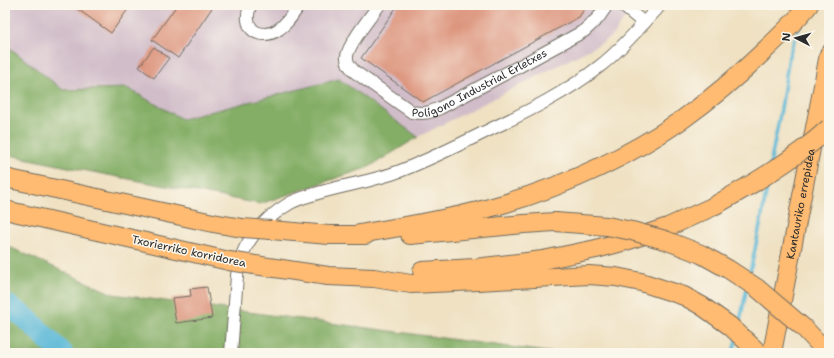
<svg xmlns="http://www.w3.org/2000/svg" width="834" height="358" viewBox="0 0 834 358" font-family="'Shantell Sans',sans-serif">
	<rect width="100%" height="100%" fill="#fbf7ec"/>
	<filter id="ink" filterUnits="userSpaceOnUse"><feTurbulence type="fractalNoise" baseFrequency=".025" numOctaves="2"/><feDisplacementMap in="SourceGraphic" scale="8" xChannelSelector="R" yChannelSelector="G"/><feConvolveMatrix kernelMatrix="1 2 1 2 8 2 1 2 1" color-interpolation-filters="sRGB"/></filter>
	<filter id="wash" filterUnits="userSpaceOnUse"><feTurbulence type="fractalNoise" baseFrequency=".012" numOctaves="4" result="noise"/><feDisplacementMap in="SourceGraphic" scale="16" xChannelSelector="R" yChannelSelector="G"/><feGaussianBlur stdDeviation="0.9" result="paint"/><feColorMatrix in="noise" values="0 0 0 0 0 0 0 0 0 0 0 0 0 0 0 0 0 1.4 0 .05"/><feComposite in="paint" operator="in"/></filter>
	<g filter="url(#wash)">
		<rect width="100%" height="100%" fill="#efe1c2"/>
		<path fill="#d1bdc9" d="M5,5H635L617,29L616,33L602,43L418,137L339,79L182,119L127,88L63,90L5,44Z"/>
		<path fill="#84ae66" stroke="#586c48" d="M5,44L63,90L127,88L182,119L339,79L418,137L369,167L260,204L87,171L5,154Z
			M5,245L113,294L555,353H5Z"/>
		<g fill="none" stroke-linecap="round" stroke-linejoin="round">
			<path stroke="#59b7d7" stroke-width="3.5" d="M770,165L781,109L789,56L799,27
				M749,277L762,216L768,181
				M739,326L747,287
				M733,353L736,340"/>
			<path stroke="#59b7d7" stroke-width="22" d="M5,304L25,317L62,353"/>
		</g>
		<g id="blocks">
			<path fill="#dd957e" d="M72,5H131L111,33Z
				M177,5H214L178,58L152,40Z
				M398,5H587L579,17L423,102L361,58Z
				M154,47L169,58L154,78L139,67Z
				M207,287L212,318L176,323L172,298L191,296L190,289Z"/>
		</g>
	</g>
	<g filter="url(#ink)">
		<use href="#blocks" fill-opacity="0" stroke="#706b60" stroke-width="1"/>
		<g fill="none" stroke-linecap="round" stroke-linejoin="round">
			<defs>
				<g id="minor">
					<path d="M250,5C249,10 247,15 248,20C250,36 268,37 279,29C288,23 293,14 299,5"/>
					<path id="s1" d="M379,5C371,16 348,45 347,56C346,63 351,68 355,72L412,112C424,114 429,113 440,108L518,67L584,31L598,18L607,5"/>
					<path d="M622,5L644,23"/>
					<path d="M231,353L237,276C240,244 263,219 290,203C299,198 308,196 318,193C345,185 374,181 400,171C431,159 461,144 491,129C529,111 567,92 600,66C621,50 638,29 656,10L660,5"/>
				</g>
				<g id="highway">
					<path d="M5,178L213,223L242,228"/>
					<path d="M5,210L229,261"/>
					<path d="M271,230L329,235H366"/>
					<path d="M354,235C404,226 454,219 503,204C567,185 628,157 683,119C711,99 737,77 762,53C778,38 795,22 809,5"/>
					<path d="M410,235L524,224L555,222"/>
					<path d="M255,265L328,276L374,278L411,284L478,281L589,275L616,277L641,282L684,296L702,306L730,326L759,353"/>
					<path d="M422,271L475,268L543,260L596,249L629,240L668,227L712,207"/>
					<path id="s2" d="M772,353L829,54"/>
				</g>
			</defs>
			<use href="#minor" stroke="#706b60" stroke-width="14"/>
			<use href="#highway" stroke="#706b60" stroke-width="20"/>
			<use href="#minor" stroke="#fff" stroke-width="12"/>
			<use href="#highway" stroke="#ffbb71" stroke-width="18"/>
			<defs>
				<path id="highway-bridge" d="M712,207C753,184 794,160 829,128
					M555,222L607,226L632,231L665,240L701,254L728,269L757,288L804,328L819,344L827,353
					M242,228L271,230
					M229,261L255,265"/>
			</defs>
			<use href="#highway-bridge" stroke="#706b60" stroke-width="20" stroke-linecap="butt"/>
			<use href="#highway-bridge" stroke="#ffbb71" stroke-width="18"/>
		</g>
	</g>
	<g text-anchor="middle" stroke-width="3" stroke-linejoin="round" paint-order="stroke">
		<g font-size="11" fill="#2b2b2b" stroke="#fbf7ec">
			<text dy="4" stroke="none"><textPath href="#s1" startOffset="223">Polígono Industrial Erletxes</textPath></text>
			<text dy="4" stroke="none"><textPath href="#s2" startOffset="152">Kantauriko errepidea</textPath></text>
			<text transform="translate(189 251) rotate(12)" y="4">Txorierriko korridorea</text>
		</g>
	</g>
	<rect width="834" height="358" fill="none" stroke="#fbf7ec" stroke-width="20"/>
	<g transform="translate(796 38) rotate(276)" stroke="#fbf7ec" stroke-width="3" paint-order="stroke">
	<path d="M0-3L7 15L0 10L-7 15Z" fill="#2b2b2b"/>
	<text y="-6" font-size="11" font-weight="bold" text-anchor="middle" fill="#2b2b2b">N</text>
	</g>
</svg>
